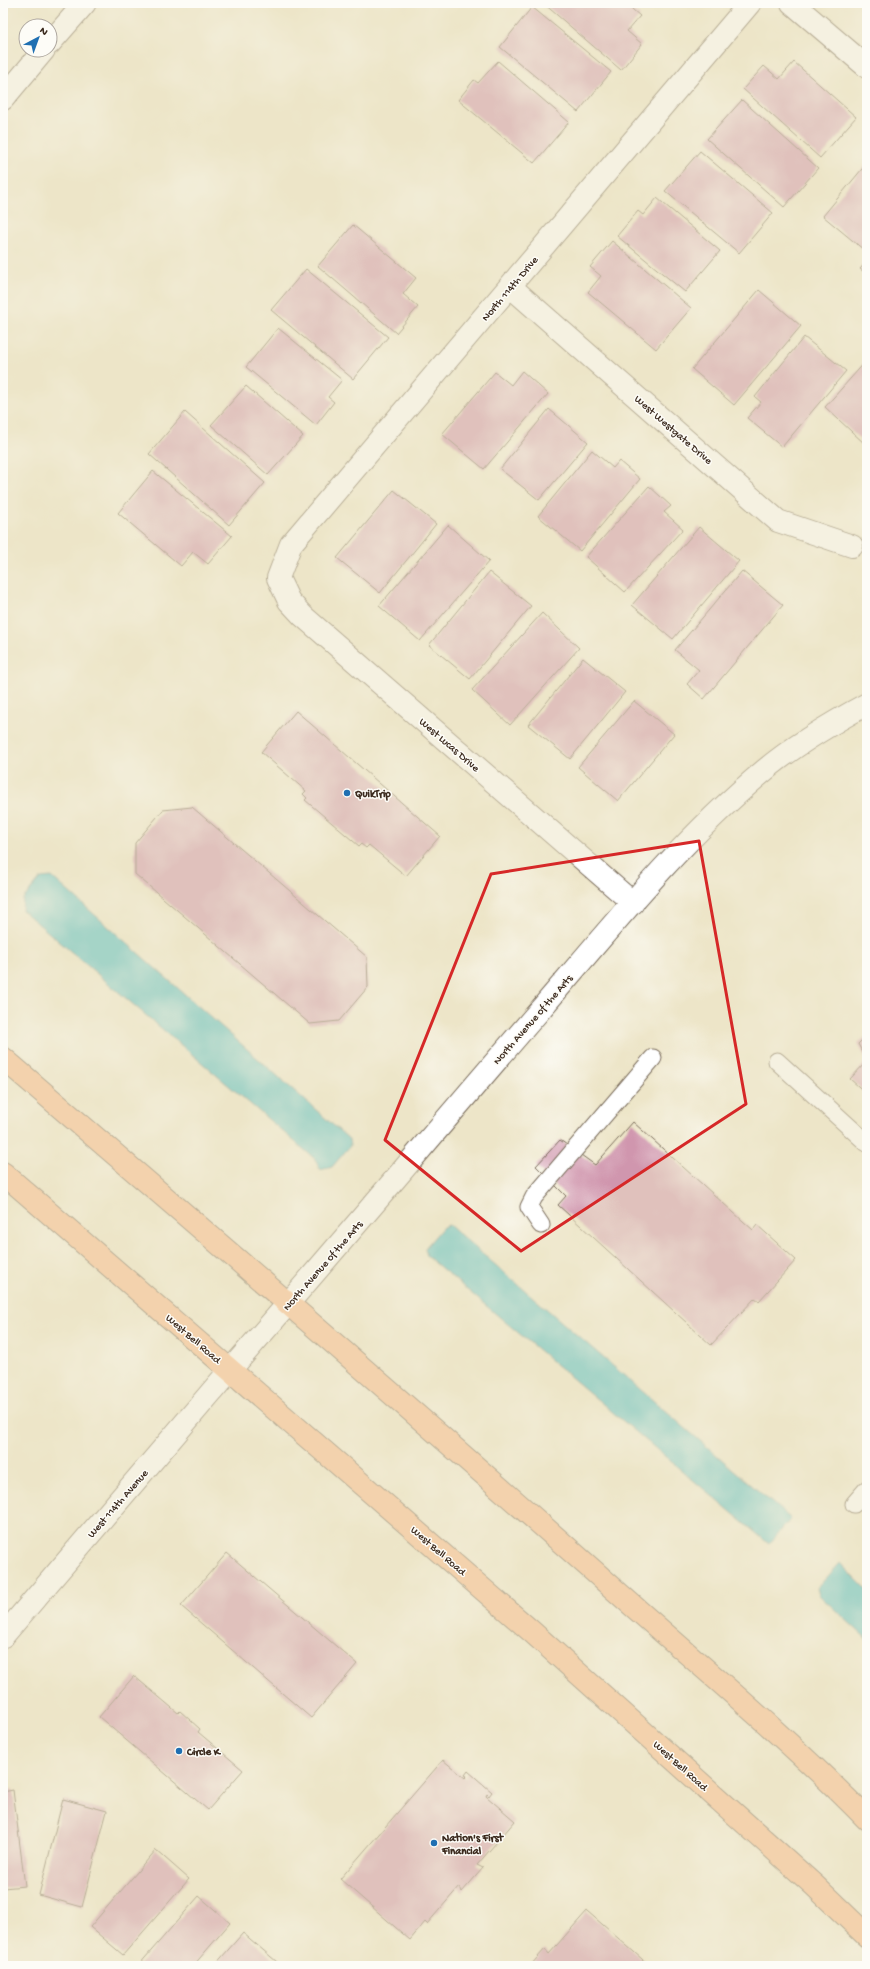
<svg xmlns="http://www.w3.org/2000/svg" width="870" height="1969" viewBox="0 0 870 1969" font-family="'Gochi Hand',sans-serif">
	<rect width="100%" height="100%" fill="#fdfcf7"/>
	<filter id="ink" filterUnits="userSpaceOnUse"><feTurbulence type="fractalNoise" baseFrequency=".025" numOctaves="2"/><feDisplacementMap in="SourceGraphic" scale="8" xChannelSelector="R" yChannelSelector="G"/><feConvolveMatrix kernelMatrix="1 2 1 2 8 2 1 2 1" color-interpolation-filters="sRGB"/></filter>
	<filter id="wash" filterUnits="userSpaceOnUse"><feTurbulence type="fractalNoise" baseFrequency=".012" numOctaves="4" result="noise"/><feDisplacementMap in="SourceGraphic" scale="16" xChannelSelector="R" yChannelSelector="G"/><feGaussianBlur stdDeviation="0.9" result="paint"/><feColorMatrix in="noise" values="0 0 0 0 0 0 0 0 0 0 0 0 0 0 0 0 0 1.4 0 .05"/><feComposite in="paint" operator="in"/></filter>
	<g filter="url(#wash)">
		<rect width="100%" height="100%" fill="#ede5c8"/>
		<path fill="#50bec6" stroke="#467472" d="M52,877L349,1139L350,1146L332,1167L320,1170L315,1159L22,910L23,899L41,878Z
			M449,1225L791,1519L769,1544L427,1256L425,1248L443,1227Z
			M840,1563L867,1590V1639L819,1595L817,1588Z"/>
		<g id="blocks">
			<path fill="#d096ae" d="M543,3H625L640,16L627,31L642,44L621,70Z
				M532,7L611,72L578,112L500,47Z
				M498,61L569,122L534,163L458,100L474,80L478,83Z
				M794,62L856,117L820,158L743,89L764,66L779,79Z
				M742,100L818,168L784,207L707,139Z
				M700,151L773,213L739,253L665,191Z
				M867,163V247L864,250L823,216Z
				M657,198L720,251L685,292L617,236L638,211L643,215Z
				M353,225L416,278L403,294L418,307L396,333L318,266Z
				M612,241L691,308L656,349L588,292L601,276L590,267Z
				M867,261V274L860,269Z
				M306,269L388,337L353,379L271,310Z
				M759,290L801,326L734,405L692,369Z
				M278,328L342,380L328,397L334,402L316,425L246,367Z
				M804,337L846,371L782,447L747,418L761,402L755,397Z
				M867,360V442L865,444L825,407Z
				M522,371L548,394L484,469L442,434L495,372L511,385Z
				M246,386L303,436L268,475L211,425Z
				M549,409L588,442L539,500L500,469Z
				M185,412L265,483L229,525L149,454Z
				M592,450L613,468L619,461L640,479L580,551L538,516Z
				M153,471L232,536L208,564L193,552L181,566L118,513Z
				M649,486L671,506L664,512L683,529L625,592L586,557Z
				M394,490L436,524L380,593L337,558Z
				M448,525L489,561L420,641L379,606Z
				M699,527L739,561L673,639L632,605Z
				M742,571L783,605L704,699L687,684L699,670L675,650Z
				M489,572L531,606L470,679L429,645Z
				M542,613L579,648L510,725L472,690Z
				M583,658L625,692L570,759L528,725Z
				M634,701L674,734L618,801L578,767Z
				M296,711L440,836L406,876L369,845L366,848L361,844L359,846L305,800L307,798L303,794L306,791L261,752Z
				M192,807L367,957L368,987L339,1021L310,1024L135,874V843L163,810Z
				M867,1035V1094L850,1079L867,1061L858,1044Z
				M633,1122L753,1230L757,1225L796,1260L759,1301L755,1298L711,1345L558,1205L566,1196L536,1166L560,1140L595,1165Z
				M227,1553L357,1664L311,1718L181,1606Z
				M134,1676L178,1713L180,1711L200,1729L198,1732L243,1770L208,1810L99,1717Z
				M443,1760L465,1778L467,1776L465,1775L468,1771L492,1792L489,1796L487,1794L486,1796L515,1821L477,1865L483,1868L462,1892L459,1887L427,1924L425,1922L410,1940L340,1879Z
				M13,1790L25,1886L3,1888V1792Z
				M63,1799L107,1811L82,1907L39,1895Z
				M156,1850L189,1879L123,1955L90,1927Z
				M199,1896L230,1923L193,1966H138Z
				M587,1911L650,1966H530L545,1949L549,1954Z
				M243,1933L277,1962L273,1966H214Z"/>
		</g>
	</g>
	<g filter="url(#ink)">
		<use href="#blocks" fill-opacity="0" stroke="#796b5a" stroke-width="1"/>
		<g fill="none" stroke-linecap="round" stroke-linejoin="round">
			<defs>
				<path id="service" d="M777,1061L867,1143
					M541,1225L529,1207L534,1197L653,1058
					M854,1504L867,1489"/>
				<path id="minor" d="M792,3L867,67
					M511,287L778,521L852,546
					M633,903L303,616L289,601L278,578L291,544L750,3
					M3,1636L231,1369"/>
				<path id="tertiary" d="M50,43L85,3
					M3,99L44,50
					M231,1369C335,1251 437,1129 540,1010C611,927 681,840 765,770C796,744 832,723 867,704"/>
				<path id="primary" d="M3,1058C202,1229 401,1400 597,1574C687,1655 782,1732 867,1819
					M3,1173L531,1631L815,1886L867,1936"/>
			</defs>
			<use href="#service" stroke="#796b5a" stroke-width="19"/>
			<use href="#minor" stroke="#796b5a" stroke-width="24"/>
			<use href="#tertiary" stroke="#796b5a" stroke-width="24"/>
			<use href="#primary" stroke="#796b5a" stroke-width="24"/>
			<use href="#service" stroke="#fff" stroke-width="17"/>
			<use href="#minor" stroke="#fff" stroke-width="22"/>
			<use href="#tertiary" stroke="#fff" stroke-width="22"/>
			<use href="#primary" stroke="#fbbb8c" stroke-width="22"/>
		</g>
	</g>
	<path d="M0 0H870V1969H0ZM699,841L746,1104L521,1251L385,1140L491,874Z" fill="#ede5c8" fill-opacity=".55" fill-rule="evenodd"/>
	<path fill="none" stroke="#d62828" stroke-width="3" stroke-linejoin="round" d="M699,841L746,1104L521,1251L385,1140L491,874Z"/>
	<g fill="#1f6fb2" stroke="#fdfcf7" stroke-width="1.5">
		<circle cx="347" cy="793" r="4"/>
		<circle cx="179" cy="1751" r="4"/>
		<circle cx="434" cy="1843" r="4"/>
	</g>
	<g text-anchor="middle" stroke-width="3" stroke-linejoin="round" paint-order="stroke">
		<g font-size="11" fill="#3b2a1e" stroke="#fdfcf7">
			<text transform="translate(509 288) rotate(-50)" y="4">North 114th Drive</text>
			<text transform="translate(674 429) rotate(41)" y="4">West Westgate Drive</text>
			<text transform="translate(450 744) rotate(41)" y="4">West Lucas Drive</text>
			<text transform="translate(532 1019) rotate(-49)" y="4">North Avenue of the Arts</text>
			<text transform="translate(322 1265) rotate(-49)" y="4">North Avenue of the Arts</text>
			<text transform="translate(194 1338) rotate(41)" y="4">West Bell Road</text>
			<text transform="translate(117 1503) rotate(-49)" y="4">West 114th Avenue</text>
			<text transform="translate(439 1550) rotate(41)" y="4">West Bell Road</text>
			<text transform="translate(681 1765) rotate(42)" y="4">West Bell Road</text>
		</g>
		<g font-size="11" font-weight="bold" fill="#3b2a1e" stroke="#fdfcf7" text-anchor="start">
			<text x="355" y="797">QuikTrip</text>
			<text x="187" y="1755">Circle K</text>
			<text x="442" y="1841">Nation's First<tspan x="442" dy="13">Financial</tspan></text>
		</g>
	</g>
	<rect width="870" height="1969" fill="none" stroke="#fdfcf7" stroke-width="16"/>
	<g transform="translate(38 38) rotate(41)"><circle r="19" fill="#fdfcf7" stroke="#afa8a0"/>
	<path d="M0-3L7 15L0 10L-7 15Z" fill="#1f6fb2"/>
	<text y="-6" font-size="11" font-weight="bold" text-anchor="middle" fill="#3b2a1e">N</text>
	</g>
</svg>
